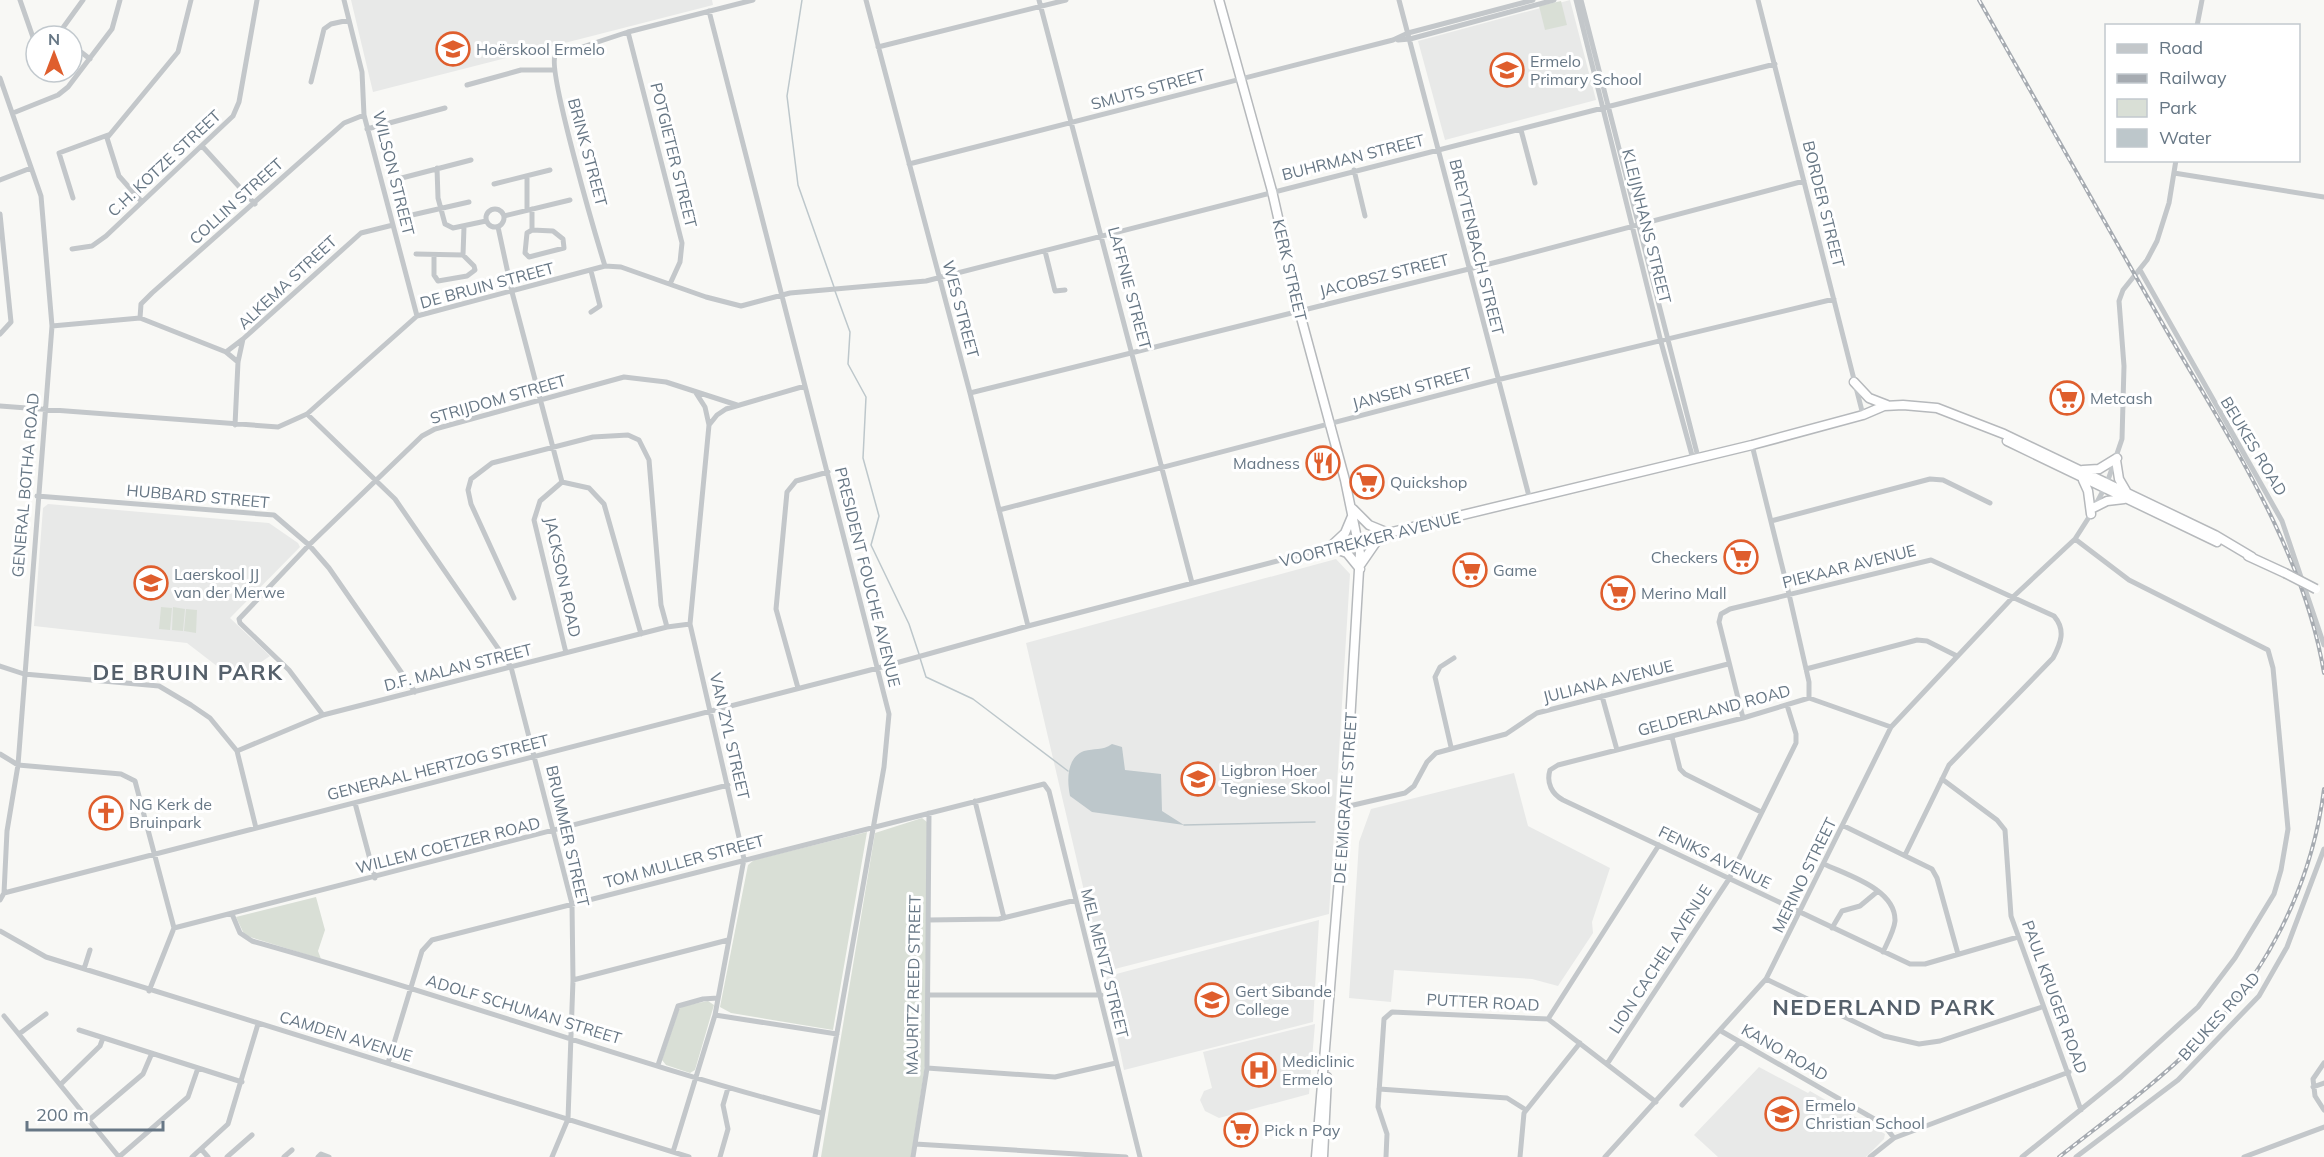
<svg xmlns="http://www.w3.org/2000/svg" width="2324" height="1157" viewBox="0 0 2324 1157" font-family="Mulish,sans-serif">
	<rect width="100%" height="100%" fill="#f8f8f5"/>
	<path fill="#e8e9e8" d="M351,0H712L713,5L373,92Z
		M1570,0L1596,100L1445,140L1418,41Z
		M48,504L269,523L298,543L300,547L230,618L270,656L235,680L187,643L34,626L43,508Z
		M1336,559L1350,574L1329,914L1103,972L1026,643Z
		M1514,773L1528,826L1610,868L1592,922L1593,933L1558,986L1532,979L1394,970L1391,1002L1349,998L1359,842L1371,809Z
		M1319,920L1313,1022L1124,1070L1105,977Z
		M1315,1024L1309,1094L1219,1118L1205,1111L1200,1100L1204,1091L1212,1088L1203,1052Z
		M1759,1067L1808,1093L1810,1091L1885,1134L1884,1139L1866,1157H1718L1694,1135Z"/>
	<path fill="#d9dfd6" d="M1561,1L1567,25L1545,30L1539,6Z
		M161,607L172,608L170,630L159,629Z
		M173,607L185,609L183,631L172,630Z
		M186,609L197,610L196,633L184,631Z
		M922,818L927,822L925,1066L911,1157H821L875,833Z
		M867,832L833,1030L731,1013L720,1007L748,865L754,860Z
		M316,897L325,930L318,951L321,959L250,937L244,934L236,917Z
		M708,1001L714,1005L695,1070L690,1073L666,1065L662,1060L679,1009L683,1006Z"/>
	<path fill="#bdc7cb" d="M1112,744L1122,747L1125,770L1161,774L1162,811L1184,825L1092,812L1070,796C1067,781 1066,758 1084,751C1094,748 1102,751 1112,744Z"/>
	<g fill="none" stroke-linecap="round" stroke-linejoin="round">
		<path stroke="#bdc7cb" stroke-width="1.5" d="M802,0L787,96L798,185L834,287
			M835,291L850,332L848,364L866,397L863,458L879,516L871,545L909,624L919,654
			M920,658L926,677L973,699L1068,771
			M1184,825L1315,822"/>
		<defs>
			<path id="highway" d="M1219,0L1272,191L1299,310L1345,480L1360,553L1345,807L1316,1157
				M1854,382L1869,398L1887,405
				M2007,441L2217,542
				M2116,460L2119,479L2126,491
				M2083,470L2099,469L2117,458
				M2083,480L2088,491L2091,514
				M2093,508L2107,501L2124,499
				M1353,509L1369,525L1386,532
				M1359,540L1752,445L1863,415L1884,406L1903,405L1937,408L2004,434L2215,535L2252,557
				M1330,547L1345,533L1353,514
				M1330,547L1347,553L1360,569
				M2248,556L2285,573
				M1361,564L1381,535
				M1323,1157L1327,1077"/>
		</defs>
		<use href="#highway" stroke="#b6b9bc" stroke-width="11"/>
		<path stroke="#c3c7ca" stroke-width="5" d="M20,0L36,46
			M344,0L362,72L364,115L417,316
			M866,0L970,393L1028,626
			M1039,0L1192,583
			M1399,0L1530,500
			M1576,0L1661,342L1693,459
			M1581,0L1698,457
			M1758,0L1863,415
			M709,11L889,714L884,767L815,1157
			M2197,26L2202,0
			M628,32L682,243L680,262L670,284
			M57,36L83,0
			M1398,40L1410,39L1554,0
			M72,45L90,59
			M878,47L1066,0
			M0,78L41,196L52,326L18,765L7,831L4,893L0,900
			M311,82L324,29L331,24L349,20
			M467,85L521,70H554
			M13,113L58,95L68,87L112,29L120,0
			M367,129L445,108
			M1521,130L1535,183
			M202,146L255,204
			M909,164L1393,40L1408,33L1533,0
			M437,168L438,198L445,224L453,228L486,221
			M1354,170L1365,216
			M2174,173L2324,197
			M527,176V210
			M0,180L31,168
			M394,180L471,160
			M494,184L550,170
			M73,198L59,153L108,135
			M142,202L119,176L107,138L178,52L191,0
			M486 218a9 9 0 1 1 18 0a9 9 0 1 1-18 0Z
			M532,209V230
			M0,214L11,322L0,334
			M412,215L469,202
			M504,216L570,200
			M498,227L512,292L562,482
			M532,230L553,231L563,239L564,248L529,257L525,253L527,233Z
			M72,249L92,246L106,236L233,116L239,102L257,0
			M1045,251L1055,291L1065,290
			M416,254L463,255L474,266L475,270L467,276L438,281L434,275V255
			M463,255L464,227
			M605,266C596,237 548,73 555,56L628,32L753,0
			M2140,270L2282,521L2324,645
			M591,271L600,306L591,312
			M140,318L141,304L152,293L344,123L364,115
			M52,326L140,318L226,352L238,362
			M226,352L243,339
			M696,393L705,407L709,425
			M970,393L1505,260L1804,181
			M0,406L278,427L307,414L417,316L605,266L621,267L706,297L741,306L790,293L926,281L1775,64
			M307,414L395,499L511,667L572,904L573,980L568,1119L552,1157
			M235,425L238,362L243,339L361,233L393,225
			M1752,445L1789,594L1809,682V698
			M562,482L540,501L534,520L566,653
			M562,482L589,488L604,504L641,634
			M37,496L274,515L309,545L329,568L415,692
			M999,510L1497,380L1834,299
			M1771,521L1930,479L1943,480L1990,503
			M514,598L471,504L468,490L471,479L492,463L593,437L628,435L639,440L649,460L661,605L667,627
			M0,666L24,674L159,686L191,705L210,718L237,751L256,828
			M1806,669L1917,640L1927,641L1957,656
			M798,688L776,609L787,492L796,481L828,472
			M1602,696L1617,750
			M323,715L289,670L240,623L239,619L309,545L422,436L435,429L624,377L666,382L737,405
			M1743,718L1719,622L1721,614L1730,609L1931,560L2054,616C2066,630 2061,643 2053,658L1949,765L1905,855
			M1891,727L1809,698L1743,718L1558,765L1550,770C1546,783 1552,794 1563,800L1910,964H1925L2018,937
			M1672,737L1680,769L1685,774L1761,812
			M1451,747L1435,677L1440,667L1454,658
			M237,751L323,715L667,627L690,624
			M0,754L18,765L121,774L135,781L174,928L149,991
			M1942,779L1997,820L2005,830L2011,916L2081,1110
			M975,801L1004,918
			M355,803L375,878
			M1345,807L1405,793L1414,786L1427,762L1436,753L1506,734L1537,713L1728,664
			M1844,826L1932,869L1937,878L1958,954
			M1824,864C1847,875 1896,889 1895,921C1894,931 1887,943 1883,952
			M4,893L878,668L1028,626L1358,540
			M232,914L240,933L252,941C443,994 630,1063 821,1113
			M928,920L999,919L1076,900
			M174,928L728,785
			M1832,928L1842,911L1860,906L1878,891
			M0,931L46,957L689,1157
			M84,969L90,950
			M1766,979L1884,1036L1919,1044L1940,1041L2042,1007
			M573,980L728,940
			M928,995H1101
			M715,1015L837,1034
			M4,1016L119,1157
			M1548,1019L1659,845
			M79,1030L242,1082
			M1721,1031L1883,1124L1894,1138
			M19,1034L46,1014
			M388,1063L422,951L432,940L1044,784L1049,791L1140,1157
			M2324,1063L2313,1079L2315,1096L2324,1110
			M1607,1064L1729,879L1796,743V734L1787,705
			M658,1065L678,1006L703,999L718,998
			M927,1068L1055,1077L1116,1063
			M61,1084L100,1046L103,1038
			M2313,1087L2324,1083
			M1379,1089L1507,1098L1526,1110
			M1682,1105L1740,1042
			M89,1120L143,1074L152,1053
			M915,1144L1126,1157
			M201,1149L208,1157
			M673,1152L715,1015L744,859L690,624L709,425L717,415L726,409L805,386
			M119,1157L188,1097L198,1068
			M192,1157L228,1124L258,1024
			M227,1157L252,1135
			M284,1157L292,1150
			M318,1157L321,1154L329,1157
			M720,1157L728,1129L723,1105L728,1088
			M913,1157L927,1068L929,813
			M1386,1157L1387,1134L1378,1107L1384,1019L1392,1012L1548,1019L1656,1102
			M1520,1157L1524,1113L1580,1043
			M1605,1157L1766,979L1891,727L2014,596L2075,539L2091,514L2107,483L2122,439L2124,366L2119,301L2123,290L2147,260L2157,241L2169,203L2176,160
			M1870,1157L1894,1138L2069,1072
			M2022,1157L2121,1077L2198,1007L2235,958L2274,894L2281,870L2288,829L2273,668L2268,650L2129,580L2075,539
			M2076,1157L2178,1080L2259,996L2287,947L2324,849
			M2244,1157L2324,1127"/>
		<use href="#highway" stroke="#fff" stroke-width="8"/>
		<defs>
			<path id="rail" d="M1979,0C2041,110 2103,219 2165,328C2228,437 2303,548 2324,673
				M2059,1157C2106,1120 2154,1085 2196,1044C2266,977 2312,885 2324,789"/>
		</defs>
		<use href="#rail" stroke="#a6abb1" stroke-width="4"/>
		<use href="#rail" stroke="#fff" stroke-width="1.5" stroke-dasharray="4.5" stroke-linecap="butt"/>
		<defs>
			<path id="highway-bridge" d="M2285,573L2316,589"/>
		</defs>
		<use href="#highway-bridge" stroke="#b6b9bc" stroke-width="11" stroke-linecap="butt"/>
		<use href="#highway-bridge" stroke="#fff" stroke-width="8"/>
	</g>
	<defs>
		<symbol id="school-ring" viewBox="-11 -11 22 22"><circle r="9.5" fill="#fff" stroke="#df5e2d" stroke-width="1.5"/><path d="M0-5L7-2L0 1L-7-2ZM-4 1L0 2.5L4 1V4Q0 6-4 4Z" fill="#df5e2d"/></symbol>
		<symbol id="supermarket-ring" viewBox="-11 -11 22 22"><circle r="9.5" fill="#fff" stroke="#df5e2d" stroke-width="1.5"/><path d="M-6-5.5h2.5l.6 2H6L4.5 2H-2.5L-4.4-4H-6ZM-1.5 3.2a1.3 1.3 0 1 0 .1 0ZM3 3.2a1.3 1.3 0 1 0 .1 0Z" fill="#df5e2d"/></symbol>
		<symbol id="restaurant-ring" viewBox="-11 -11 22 22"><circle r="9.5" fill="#fff" stroke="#df5e2d" stroke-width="1.5"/><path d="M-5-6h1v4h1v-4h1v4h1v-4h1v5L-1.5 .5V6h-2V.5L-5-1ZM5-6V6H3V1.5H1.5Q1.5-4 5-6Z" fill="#df5e2d"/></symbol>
		<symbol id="church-ring" viewBox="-11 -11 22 22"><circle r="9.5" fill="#fff" stroke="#df5e2d" stroke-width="1.5"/><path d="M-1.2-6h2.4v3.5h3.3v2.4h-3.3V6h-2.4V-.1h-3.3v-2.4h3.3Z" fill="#df5e2d"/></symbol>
		<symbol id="university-ring" viewBox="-11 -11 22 22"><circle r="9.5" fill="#fff" stroke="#df5e2d" stroke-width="1.5"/><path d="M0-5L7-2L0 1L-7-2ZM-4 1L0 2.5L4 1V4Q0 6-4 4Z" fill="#df5e2d"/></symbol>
		<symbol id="hospital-ring" viewBox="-11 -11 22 22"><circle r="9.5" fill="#fff" stroke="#df5e2d" stroke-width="1.5"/><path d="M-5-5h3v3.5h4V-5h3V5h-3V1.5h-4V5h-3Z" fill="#df5e2d"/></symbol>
	</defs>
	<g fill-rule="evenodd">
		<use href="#school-ring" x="434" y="30" width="38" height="38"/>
		<use href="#school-ring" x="1488" y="51" width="38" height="38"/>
		<use href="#supermarket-ring" x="2048" y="379" width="38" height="38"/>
		<use href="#restaurant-ring" x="1304" y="444" width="38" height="38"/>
		<use href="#supermarket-ring" x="1348" y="463" width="38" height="38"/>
		<use href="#supermarket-ring" x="1722" y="538" width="38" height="38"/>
		<use href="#supermarket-ring" x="1451" y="551" width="38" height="38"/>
		<use href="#school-ring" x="132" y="564" width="38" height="38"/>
		<use href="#supermarket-ring" x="1599" y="574" width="38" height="38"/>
		<use href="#school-ring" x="1179" y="760" width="38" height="38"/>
		<use href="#church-ring" x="87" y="794" width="38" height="38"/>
		<use href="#university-ring" x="1193" y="981" width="38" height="38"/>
		<use href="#hospital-ring" x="1240" y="1051" width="38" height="38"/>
		<use href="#school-ring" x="1763" y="1095" width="38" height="38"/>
		<use href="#supermarket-ring" x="1222" y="1111" width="38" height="38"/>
	</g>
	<g text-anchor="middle" stroke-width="6" stroke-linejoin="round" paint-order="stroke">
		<g font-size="16" fill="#677785" stroke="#fff" text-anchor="start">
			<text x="476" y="55">Hoërskool Ermelo</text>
			<text x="1530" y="67">Ermelo<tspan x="1530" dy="18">Primary School</tspan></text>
			<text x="2090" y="404">Metcash</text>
			<text x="1300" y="469" text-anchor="end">Madness</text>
			<text x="1390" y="488">Quickshop</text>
			<text x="1718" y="563" text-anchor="end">Checkers</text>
			<text x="1493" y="576">Game</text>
			<text x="174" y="580">Laerskool JJ<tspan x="174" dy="18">van der Merwe</tspan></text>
			<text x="1641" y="599">Merino Mall</text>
			<text x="1221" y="776">Ligbron Hoer<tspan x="1221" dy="18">Tegniese Skool</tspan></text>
			<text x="129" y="810">NG Kerk de<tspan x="129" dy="18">Bruinpark</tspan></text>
			<text x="1235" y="997">Gert Sibande<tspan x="1235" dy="18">College</tspan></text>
			<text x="1282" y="1067">Mediclinic<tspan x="1282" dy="18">Ermelo</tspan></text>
			<text x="1805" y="1111">Ermelo<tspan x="1805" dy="18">Christian School</tspan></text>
			<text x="1264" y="1136">Pick n Pay</text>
		</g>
		<g font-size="16" fill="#677785" stroke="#fff">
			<text transform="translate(1148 89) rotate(-15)" y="6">SMUTS STREET</text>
			<text transform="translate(588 152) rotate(75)" y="6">BRINK STREET</text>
			<text transform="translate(674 155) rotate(76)" y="6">POTGIETER STREET</text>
			<text transform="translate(1353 157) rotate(-14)" y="6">BUHRMAN STREET</text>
			<text transform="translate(164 163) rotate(-43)" y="6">C.H. KOTZE STREET</text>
			<text transform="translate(394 173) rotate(76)" y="6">WILSON STREET</text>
			<text transform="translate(236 201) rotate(-42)" y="6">COLLIN STREET</text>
			<text transform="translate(1824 204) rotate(76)" y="6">BORDER STREET</text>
			<text transform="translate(1647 226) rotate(76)" y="6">KLEIJNHANS STREET</text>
			<text transform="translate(1477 247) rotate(76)" y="6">BREYTENBACH STREET</text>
			<text transform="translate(1290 270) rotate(77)" y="6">KERK STREET</text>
			<text transform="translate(1384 275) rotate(-14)" y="6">JACOBSZ STREET</text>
			<text transform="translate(287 282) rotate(-43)" y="6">ALKEMA STREET</text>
			<text transform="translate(487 285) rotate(-15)" y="6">DE BRUIN STREET</text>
			<text transform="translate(1130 288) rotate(75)" y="6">LAFFNIE STREET</text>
			<text transform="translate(961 309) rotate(75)" y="6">WES STREET</text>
			<text transform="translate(1412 388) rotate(-15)" y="6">JANSEN STREET</text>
			<text transform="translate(498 399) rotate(-16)" y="6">STRIJDOM STREET</text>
			<text transform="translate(2254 446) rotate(59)" y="6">BEUKES ROAD</text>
			<text transform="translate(25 485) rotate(-85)" y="6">GENERAL BOTHA ROAD</text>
			<text transform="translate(198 496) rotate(5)" y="6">HUBBARD STREET</text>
			<text transform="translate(1370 539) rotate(-14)" y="6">VOORTREKKER AVENUE</text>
			<text transform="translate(1849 566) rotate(-14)" y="6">PIEKAAR AVENUE</text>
			<text transform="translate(563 577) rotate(78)" y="6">JACKSON ROAD</text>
			<text transform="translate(868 577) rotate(76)" y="6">PRESIDENT FOUCHE AVENUE</text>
			<text transform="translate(458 667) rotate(-14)" y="6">D.F. MALAN STREET</text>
			<text transform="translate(1608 681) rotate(-14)" y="6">JULIANA AVENUE</text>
			<text transform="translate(1714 710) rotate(-15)" y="6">GELDERLAND ROAD</text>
			<text transform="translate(730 736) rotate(77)" y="6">VAN ZYL STREET</text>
			<text transform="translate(438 767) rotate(-14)" y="6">GENERAAL HERTZOG STREET</text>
			<text transform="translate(1345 798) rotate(-86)" y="6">DE EMIGRATIE STREET</text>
			<text transform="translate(568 836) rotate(77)" y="6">BRUMMER STREET</text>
			<text transform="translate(448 845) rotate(-14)" y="6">WILLEM COETZER ROAD</text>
			<text transform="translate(1715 857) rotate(26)" y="6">FENIKS AVENUE</text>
			<text transform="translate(684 861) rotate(-15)" y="6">TOM MULLER STREET</text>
			<text transform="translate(1804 875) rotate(-64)" y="6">MERINO STREET</text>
			<text transform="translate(1660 959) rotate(-57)" y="6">LION CACHEL AVENUE</text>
			<text transform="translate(1105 963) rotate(76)" y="6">MEL MENTZ STREET</text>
			<text transform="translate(913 985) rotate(-89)" y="6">MAURITZ REED STREET</text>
			<text transform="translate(2055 997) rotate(70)" y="6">PAUL KRUGER ROAD</text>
			<text transform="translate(1483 1002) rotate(3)" y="6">PUTTER ROAD</text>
			<text transform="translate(524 1009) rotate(17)" y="6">ADOLF SCHUMAN STREET</text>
			<text transform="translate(2219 1016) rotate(-48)" y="6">BEUKES ROAD</text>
			<text transform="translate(346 1036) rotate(17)" y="6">CAMDEN AVENUE</text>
			<text transform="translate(1785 1052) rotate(30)" y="6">KANO ROAD</text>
		</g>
		<g font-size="22" font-weight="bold" letter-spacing="1.5" fill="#55606b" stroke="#fff">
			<text x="188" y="680">DE BRUIN PARK</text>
			<text x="1884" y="1015">NEDERLAND PARK</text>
		</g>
	</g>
	<rect x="2105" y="24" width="195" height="138" fill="#ffffff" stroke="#c2c9ce" stroke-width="1.5"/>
	<rect x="2117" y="44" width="30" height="9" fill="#c3c7ca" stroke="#c2c9ce" stroke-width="1.5"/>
	<text x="2159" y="54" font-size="18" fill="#677785">Road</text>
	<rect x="2117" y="74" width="30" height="9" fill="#a6abb1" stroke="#c2c9ce" stroke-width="1.5"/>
	<text x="2159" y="84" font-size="18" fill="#677785">Railway</text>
	<rect x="2117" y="99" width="30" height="18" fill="#d9dfd6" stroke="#c2c9ce" stroke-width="1.5"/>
	<text x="2159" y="114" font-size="18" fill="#677785">Park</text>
	<rect x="2117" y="129" width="30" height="18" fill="#bdc7cb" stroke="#c2c9ce" stroke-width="1.5"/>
	<text x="2159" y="144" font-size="18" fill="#677785">Water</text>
	<g transform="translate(54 54)"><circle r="28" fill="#ffffff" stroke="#c2c9ce" stroke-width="1.5"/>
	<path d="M0-4.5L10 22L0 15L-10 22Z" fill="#df5e2d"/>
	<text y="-9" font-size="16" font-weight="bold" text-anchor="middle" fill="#677785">N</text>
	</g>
	<path d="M27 1121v9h136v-9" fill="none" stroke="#677785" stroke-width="3"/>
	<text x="36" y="1121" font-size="18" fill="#677785" stroke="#ffffff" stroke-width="4.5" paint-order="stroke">200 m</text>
</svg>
